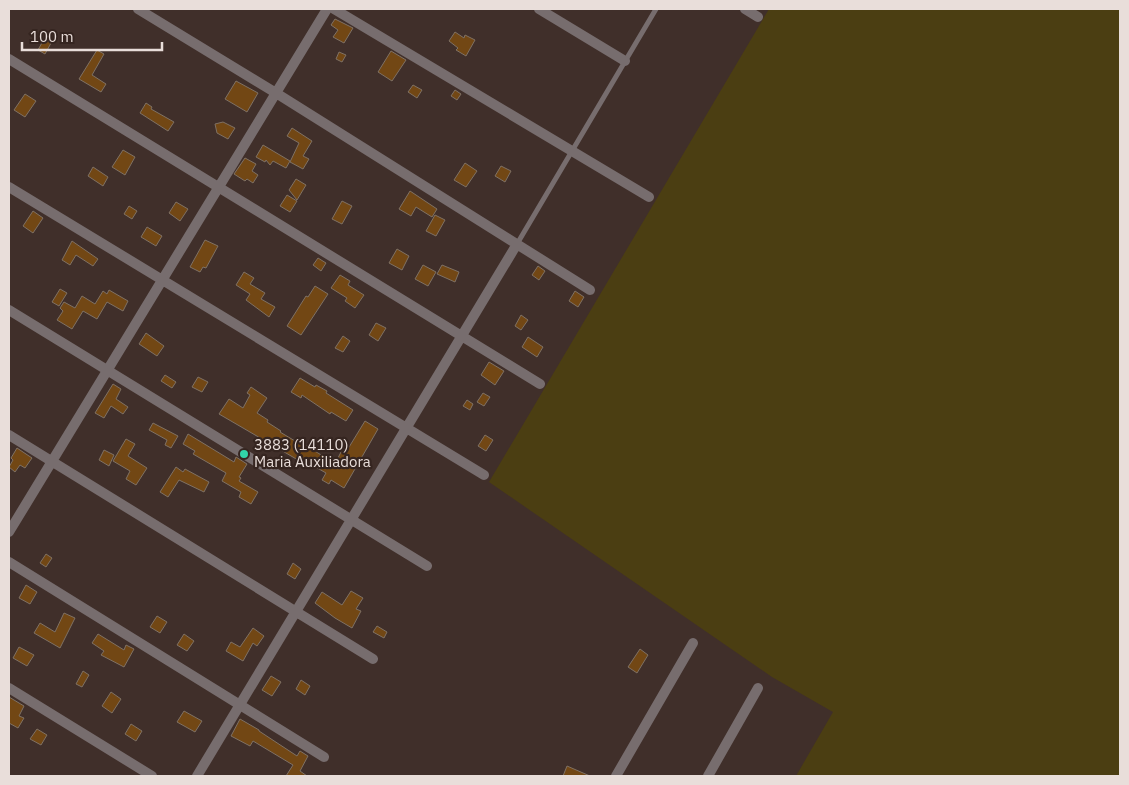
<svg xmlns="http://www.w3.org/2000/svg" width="1129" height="785" viewBox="0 0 1129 785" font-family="'IBM Plex Sans',sans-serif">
	<rect width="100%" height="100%" fill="#402f2a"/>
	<path fill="#4b3e12" d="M769,9H1120V776H796L833,712L772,677L489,482Z"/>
	<path fill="#724714" stroke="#7f7164" d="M335,19L353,28L344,43L333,37L338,30L331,25Z
		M455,32L464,38L465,35L475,40L466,56L456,50L458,48L449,41Z
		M44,39L51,43L45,54L38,50Z
		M97,50L104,54L92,75L106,84L101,92L79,79Z
		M391,51L406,60L392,81L378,72Z
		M339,52L346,55L342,62L336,59Z
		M236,81L258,93L247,112L225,99Z
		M413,85L422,90L417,98L408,92Z
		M455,90L461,94L457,100L451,96Z
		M25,94L36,101L25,117L14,110Z
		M146,103L152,107L151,109L174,122L168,131L140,113Z
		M223,122L235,128L228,139L217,133L215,124Z
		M292,128L312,141L303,156L309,159L303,169L290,162L299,143L287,136Z
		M263,145L290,161L286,168L273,161L270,165L266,160L265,162L256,157Z
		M123,150L135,157L125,175L112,167Z
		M245,158L256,164L252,171L258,175L253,183L247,179L245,181L234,174Z
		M465,163L477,171L466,187L454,180Z
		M501,166L511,171L505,182L495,176Z
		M93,167L108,177L103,186L88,176Z
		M296,179L306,185L297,200L289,190Z
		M410,191L437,209L432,217L416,207L411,216L399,209Z
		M287,195L297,201L290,212L280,206Z
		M342,201L352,206L342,224L332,219Z
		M176,202L188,209L180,221L169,213Z
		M129,206L137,211L132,219L124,214Z
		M33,211L43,218L33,233L23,226Z
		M435,215L445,220L436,236L426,231Z
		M147,227L162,236L156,246L141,237Z
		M205,240L218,246L206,268L203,267L200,272L190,267Z
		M72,241L98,259L93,266L76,255L70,265L62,260Z
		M397,249L409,256L402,270L389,263Z
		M318,258L326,263L321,271L313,265Z
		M423,265L436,272L428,286L415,279Z
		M442,265L459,272L455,282L437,274Z
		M538,266L545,271L539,280L532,275Z
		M244,272L254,278L250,284L265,293L261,299L275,307L269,317L246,300L250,294L236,285Z
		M340,275L350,281L348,285L364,295L355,308L345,301L347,298L331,288Z
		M315,286L328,294L301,335L287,326L306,296L308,297Z
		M60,289L67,293L59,306L52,302Z
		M109,290L128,301L123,311L107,302L97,319L83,311L72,329L57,320L63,311L60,308L64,302L75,308L82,296L95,304L103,291L107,294Z
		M575,291L584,297L578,307L569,301Z
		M521,315L528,320L521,330L515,326Z
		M376,323L386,328L378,341L369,335Z
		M146,333L164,346L157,356L139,344Z
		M343,336L350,341L343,352L335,348Z
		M528,337L543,347L537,357L522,347Z
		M489,362L504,371L495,385L481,375Z
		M165,375L176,382L172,388L161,381Z
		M198,377L208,382L202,392L192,387Z
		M300,378L315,387L316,385L327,391L326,393L353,410L346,421L331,412L330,414L302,395L301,398L291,392Z
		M113,384L121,389L116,399L128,407L123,414L111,406L104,418L95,413Z
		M251,387L267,398L257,413L268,420L267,422L281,431L280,432L300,444L301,442L335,464L342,450L346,452L365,421L378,429L344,488L331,480L329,484L322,480L326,473L312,465L310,467L219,414L229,399L243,408L250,395L247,393Z
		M483,393L490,397L484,406L477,402Z
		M467,400L473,404L470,410L463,406Z
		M153,423L178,436L171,448L165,445L167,440L149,430Z
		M188,434L234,462L236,457L247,464L239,477L241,478L239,481L258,492L251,504L239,497L241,492L222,481L226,473L193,454L195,451L183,444Z
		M485,435L493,440L486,451L478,446Z
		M126,439L135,444L128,456L147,468L136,485L126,479L130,471L113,461Z
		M17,448L32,458L25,468L20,465L15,472L9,467L13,460L11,458Z
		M104,450L114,455L109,466L99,460Z
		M176,467L183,472L185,469L209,482L204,492L179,480L168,497L160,492Z
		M46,554L52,558L46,567L40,563Z
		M293,563L301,569L295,579L287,574Z
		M26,585L37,592L30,604L19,598Z
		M351,591L363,598L356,609L361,611L352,628L335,618L315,603L322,592L342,605Z
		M64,613L75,618L60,648L34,633L40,623L55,632Z
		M157,616L167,622L160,633L150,627Z
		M377,626L387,632L384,638L373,632Z
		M253,628L264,636L257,646L253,643L243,661L226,651L231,642L240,647Z
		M98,634L124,650L126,645L134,649L124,667L101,655L104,651L92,643Z
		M184,634L194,641L187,651L177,645Z
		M19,647L34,655L27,666L13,658Z
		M640,649L648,655L637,673L628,667Z
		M83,671L89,675L82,687L76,684Z
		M271,676L281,682L272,696L262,690Z
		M301,680L310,686L305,695L296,689Z
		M111,692L121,699L112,713L102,706Z
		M9,697L24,706L19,716L24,718L18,728L9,723Z
		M184,711L202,721L195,732L177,722Z
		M240,719L259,730V731L297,756L300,751L308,756L300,771L307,776H286L293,765L253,741L250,746L231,736Z
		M131,724L142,731L136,741L125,734Z
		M37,729L47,735L41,745L30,739Z
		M567,766L590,776H563Z"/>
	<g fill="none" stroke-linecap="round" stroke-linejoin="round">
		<path stroke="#776d6e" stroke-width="5" d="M517,244L656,9"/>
		<path stroke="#776d6e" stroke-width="10" d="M138,9L276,93L590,290
			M334,9L649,197
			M539,9L625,61
			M745,9L758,17
			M9,59L540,384
			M9,187L484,475
			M9,310L427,566
			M9,435L373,659
			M9,532L327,9
			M9,562L324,757
			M9,688L152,776
			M197,776L517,244
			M616,776L693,643
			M708,776L758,688"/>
	</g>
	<circle fill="#31d4a9" stroke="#352520" stroke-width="2" cx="244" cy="454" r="5"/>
	<g text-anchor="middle" stroke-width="4.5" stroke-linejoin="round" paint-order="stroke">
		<g font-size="15" fill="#e9deda" stroke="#352520" text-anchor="start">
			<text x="254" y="450">3883 (14110)<tspan x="254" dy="17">Maria Auxiliadora</tspan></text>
		</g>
	</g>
	<rect width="1129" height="785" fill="none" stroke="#e9deda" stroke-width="20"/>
	<path d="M22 42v8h140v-8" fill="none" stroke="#e9deda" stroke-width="2.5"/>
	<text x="30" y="42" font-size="15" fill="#e9deda" stroke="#352520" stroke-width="4" paint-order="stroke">100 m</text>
</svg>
